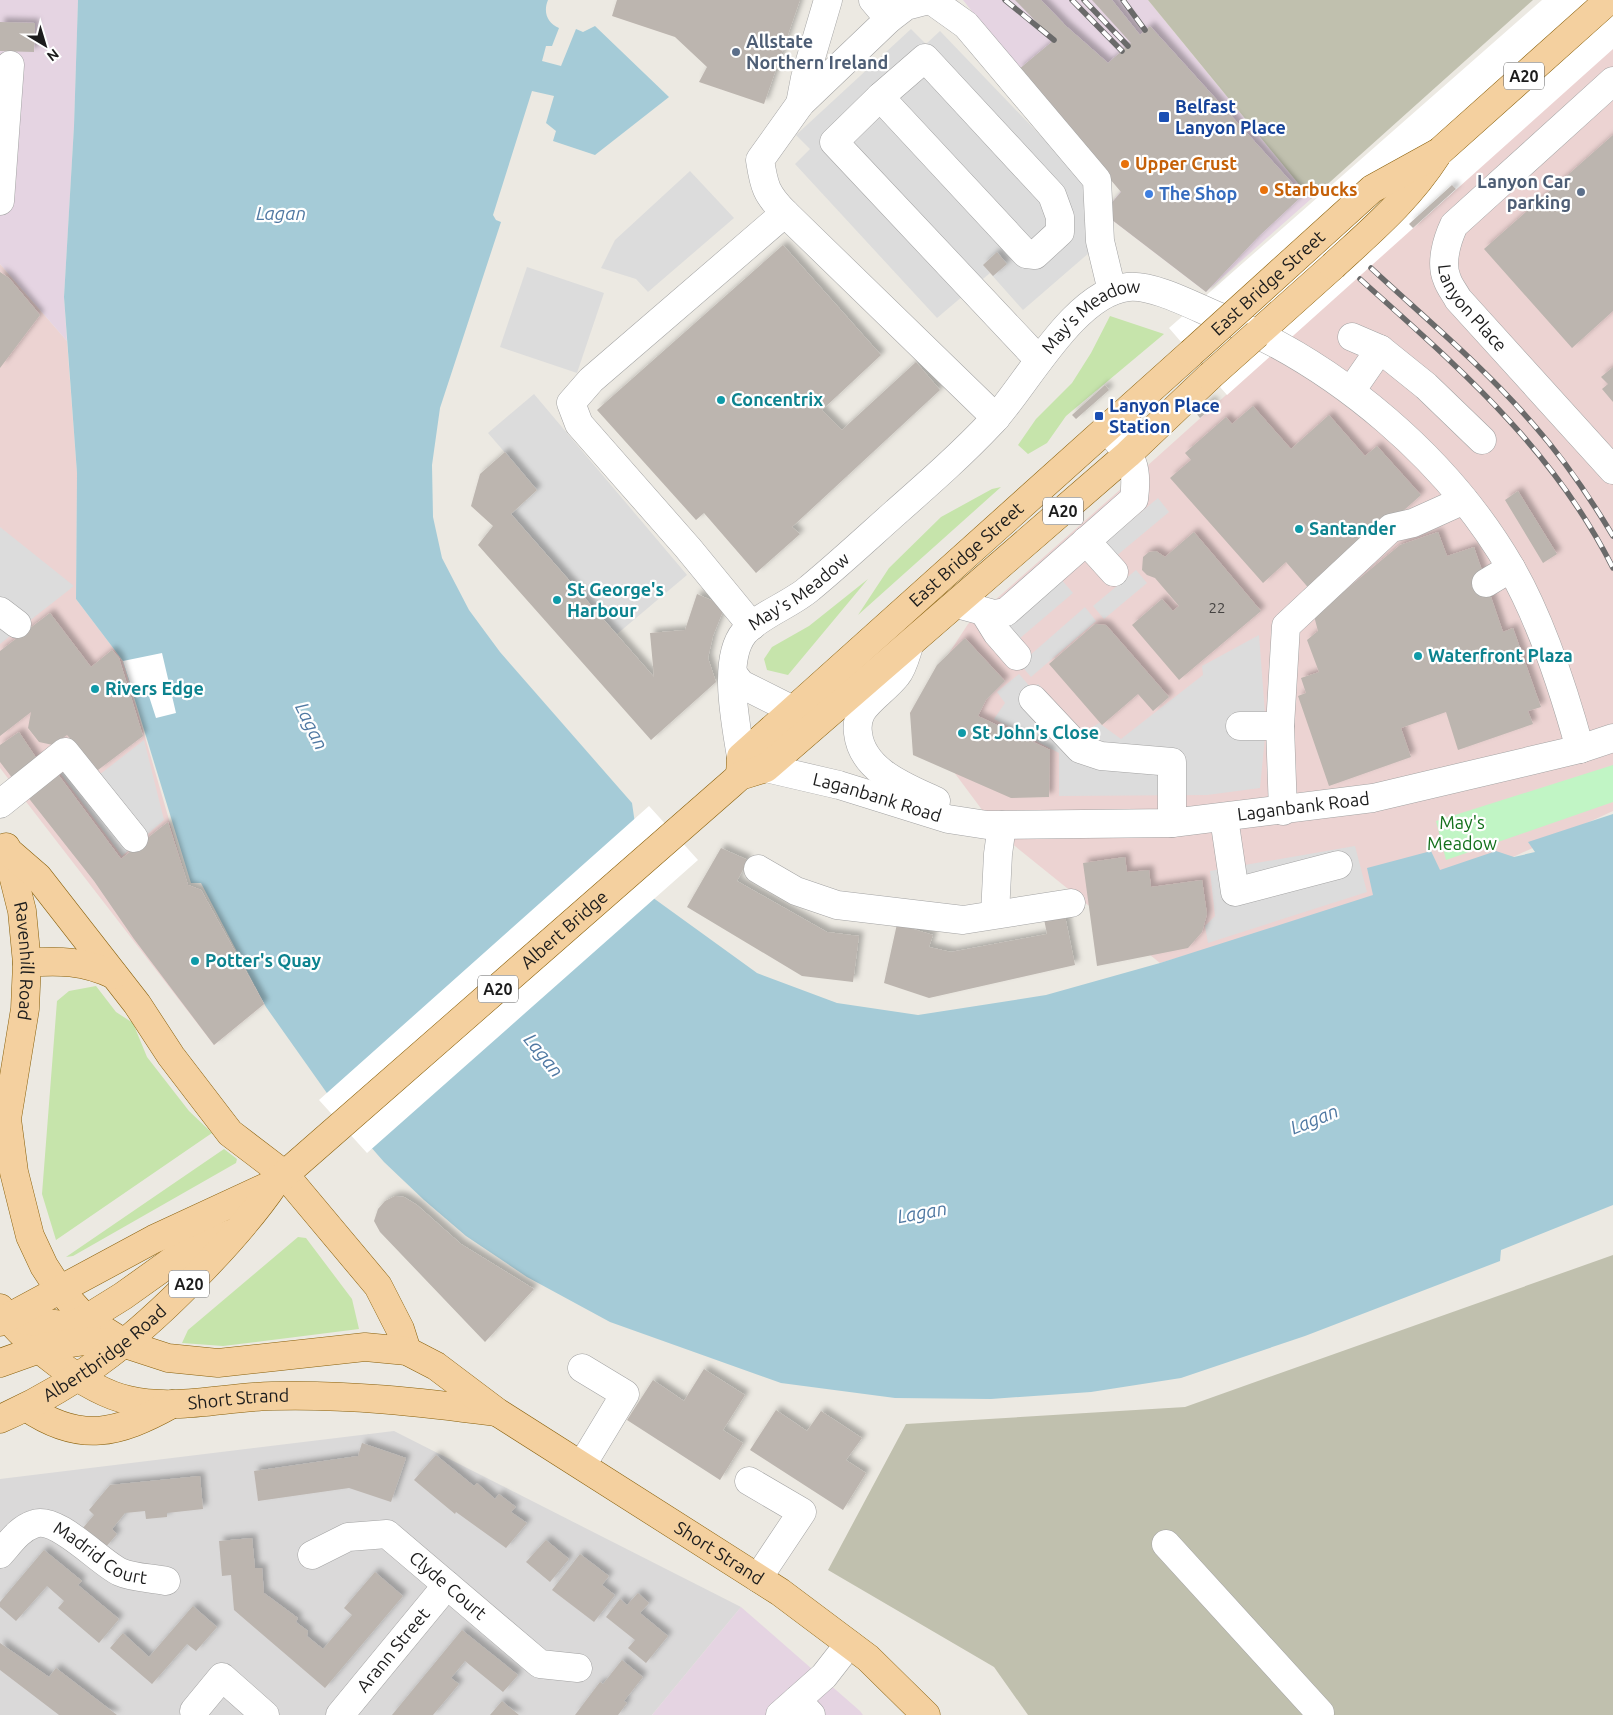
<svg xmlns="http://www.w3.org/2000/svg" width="1613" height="1715" viewBox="0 0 1613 1715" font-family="Ubuntu,sans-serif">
	<defs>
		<filter id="shadow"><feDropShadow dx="4.5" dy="-4.5" stdDeviation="2.5" flood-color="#0004"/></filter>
	</defs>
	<rect width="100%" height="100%" fill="#ece9e2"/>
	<path fill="#dad9d9" d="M394,1431L741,1607L652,1715H0V1479Z"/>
	<path fill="#ecd3d2" d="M1613,47V811L1513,857L1160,963L1000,834L910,713L968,624L1156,458Z
		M0,264L67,341L77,473L76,599L123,661L188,885L201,890L264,1004L214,1045L0,768Z"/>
	<path fill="#e5d4e2" d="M0,0H78L74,126L64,297L67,341L0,264Z
		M963,0H1148L1311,199L1206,292L1103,213L1121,191L1051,111Z
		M741,1607L860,1711L863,1715H652Z"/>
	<path fill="#c0c0ae" d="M1148,0H1533L1311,199Z
		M1613,1255V1715H1028L994,1667L828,1570L906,1424L1185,1407Z"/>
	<path fill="#c6e4ab" d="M1110,316L1164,334L1066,416L1047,443L1028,454L1018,445L1036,419L1072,383L1091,353Z
		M1001,487L858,615L889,568L941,517L992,489Z
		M868,579L788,675L767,670L764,659L772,647L809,626Z
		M96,986L116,1012L133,1023L147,1057L189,1111L212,1133L56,1240L42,1194L57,1001L69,991Z
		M224,1149L237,1159L236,1163L73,1256L66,1257Z
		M298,1237L306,1238L352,1299L359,1329L223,1346L182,1343L188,1330Z"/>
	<path fill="#c1f5c5" d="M1613,765V802L1446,860L1436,821Z"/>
	<path fill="#dcdcdc" d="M911,29L926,44L940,31L1089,186L1090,252L1023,310L990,273L937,318L795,164L810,149L796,135Z
		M690,171L734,218L648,292L636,279L601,268L615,240Z
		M527,267L604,293L577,373L500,347Z
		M534,394L687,575L617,634L511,514L537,490L488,433Z
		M1158,498L1169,512L1115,557L1103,544Z
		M0,527L74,586L0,644Z
		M1136,570L1147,583L1104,619L1093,606Z
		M1061,579L1073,593L1019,639L1007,626Z
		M1085,607L1096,621L1031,677L1020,664Z
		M1259,635L1266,727L1260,788L1207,795L1059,796V753L994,719L1005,703L997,692L1019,674L1032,689L1038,684L1082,734L1099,723L1121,739L1203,675L1202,666Z
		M144,740L164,820L122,856L60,773L99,775Z
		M1355,846L1367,892L1208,943L1205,926L1215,916L1210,871Z"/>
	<path fill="#a5cbd7" d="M78,0H548C543,12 547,23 559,28L552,46H546L542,61L561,66L576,29L583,32L595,26L669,97L595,155L553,141L556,131L546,123L554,96L532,91L493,215L496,220L501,222L440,408L432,465L433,517L442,558L469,610L500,652L632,803L645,892L757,973L837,1003L918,1015L1046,995L1160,963L1373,895L1367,868L1431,851L1440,870L1496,851L1514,857L1535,852L1528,842L1613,814V1205L1501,1250L1500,1261L1305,1336L1181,1378L1091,1392L991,1399L895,1398L781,1383L610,1322L527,1277L466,1236L424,1200L384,1162L341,1113L266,1007L201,883H191L123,661L76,599L77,473L64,297L74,126Z"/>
	<path fill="#fff" d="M1542,0H1611L1613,3V49L1227,395L1169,328Z
		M162,653L176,713L156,718L146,687L132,689L123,661Z
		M649,806L698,860L367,1153L319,1100Z"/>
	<path fill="#bcb5af" filter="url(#shadow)" d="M617,0H800L764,104L699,82L707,67L675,37L612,16Z
		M1015,0H1041L1066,26L1108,63L1131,43L1092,0H1112L1140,35L1150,26L1303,195L1258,237L1206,292L1103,213L1121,192L1018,70L1054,40Z
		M0,22L35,23L34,52L0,51Z
		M1613,135V311L1572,348L1484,249Z
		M1452,185L1456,189L1413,228L1409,224Z
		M783,245L881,355L822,410L842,430L916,362L940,390L792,527L800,534L756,573L704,513L696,520L597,410Z
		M997,252L1007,264L993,276L983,265Z
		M0,272L9,278L40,315L0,368Z
		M1613,367V402L1602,389L1608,384L1601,377Z
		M1105,385L1109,390L1076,419L1072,415Z
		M1211,400L1215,405L1200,418L1196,413Z
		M1253,406L1291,449L1329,415L1365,456L1377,446L1421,495L1312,592L1286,562L1263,583L1170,478L1191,460L1185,453L1226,417L1232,424Z
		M505,452L537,490L511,514L654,677L650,633L685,630L697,594L725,606L713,636L708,658L716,682L651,740L478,545L493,526L471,506L480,474Z
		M1518,491L1557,554L1543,563L1505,500Z
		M1194,532L1261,611L1179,680L1132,625L1162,599L1173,611L1179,606L1155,578L1147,575L1142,570L1143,557L1149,552L1156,551L1165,557Z
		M1438,532L1447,556L1474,547L1503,632L1513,628L1541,707L1528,711L1533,724L1458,750L1446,712L1401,728L1411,757L1329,786L1298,696L1306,693L1301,678L1319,672L1307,640L1318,631L1314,616L1400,545Z
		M50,613L91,667L112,650L119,658L143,736L98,770L67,735L53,745L39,742L28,728L31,712L0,736V651Z
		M1095,624L1106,625L1169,697L1153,711L1138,694L1102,725L1049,664Z
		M965,638L1005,681L986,700L978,716L1050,750L1049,797L1011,798L913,755L910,713L937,665Z
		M19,732L39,762L13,779L0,762V745Z
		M57,773L121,859L168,822L188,885L201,890L264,1004L214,1045L134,939L94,881L27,796Z
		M721,848L748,860L737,881L827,932L859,936L853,982L802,976L687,907Z
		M1125,857L1127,872L1149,870L1151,887L1202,880L1207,914L1202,932L1188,948L1097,966L1083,863Z
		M1064,911L1075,965L929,998L884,983L897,924L933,935L929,947L951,952L1047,934L1043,914Z
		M395,1196L404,1197L417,1205L461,1244L534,1289L485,1342L380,1232L374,1221L378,1209L385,1201Z
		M704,1369L745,1395L723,1430L743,1443L720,1480L627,1420L653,1380L684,1401Z
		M776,1410L807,1431L821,1411L862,1438L846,1460L866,1473L843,1510L750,1450Z
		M362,1443L406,1458L391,1502L349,1488L258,1501L254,1471L358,1456Z
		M436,1455L474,1486L477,1483L495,1499L499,1494L516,1507L511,1512L527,1523L506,1548L456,1512L455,1514L414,1480Z
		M200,1476L203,1509L167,1513V1517L146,1519L145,1511L125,1513L112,1529L117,1534L105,1548L82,1529L94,1515L89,1510L110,1485Z
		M252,1538L255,1568H262L264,1593L298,1618L296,1622L308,1631L307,1636L323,1649L352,1615L344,1608L375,1572L403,1596L325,1688L234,1610L231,1575L222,1576L219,1541Z
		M546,1540L569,1559L550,1582L526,1562Z
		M44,1550L82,1581L78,1585L119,1619L99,1643L58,1608L64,1601L47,1586L16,1621L0,1607V1602Z
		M580,1554L609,1576L602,1585L615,1595L594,1622L552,1590Z
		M638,1593L649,1603L640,1613L668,1636L646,1663L628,1648L635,1640L606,1617L620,1599L627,1605Z
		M193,1606L217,1627L196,1651L187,1644L152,1684L110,1648L123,1633L149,1657Z
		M462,1630L518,1675L503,1692L465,1661L451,1678L459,1684L433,1715H392Z
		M0,1643L49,1677L56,1668L117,1715H59L0,1670Z
		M622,1660L643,1677L624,1701L627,1703L618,1715H575L600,1682L603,1684Z
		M502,1701L519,1715H490Z"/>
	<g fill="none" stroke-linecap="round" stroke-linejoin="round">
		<defs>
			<g id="minor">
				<path d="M873,0L889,19L800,104L760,160C764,186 766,194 785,213L996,418"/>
				<path d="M931,0L966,25L1097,180L1100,241L1112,291"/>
				<path d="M889,19L906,6L929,0"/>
				<path d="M925,58L1052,195L1060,217V232L1035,255L1026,254L880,97Z"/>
				<path id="s1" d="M1613,81L1454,225C1447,240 1440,263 1447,279C1449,286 1455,293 1458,299L1613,470"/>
				<path d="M880,97L834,142L1039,360"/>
				<path d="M800,104L805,78L828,0"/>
				<path d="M0,201L10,65"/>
				<path d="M1352,337L1380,349L1426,386L1482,440"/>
				<path d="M1351,391L1380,349"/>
				<path d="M1086,541L1114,572"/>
				<path d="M1486,583L1511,568"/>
				<path d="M957,604L994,614L1006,612L1134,499C1139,461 1130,456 1106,428"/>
				<path d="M0,611L17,624"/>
				<path d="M984,612L997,633L1017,656"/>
				<path d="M752,626L688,548L579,424L571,403L591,380L785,213"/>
				<path d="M909,646C906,655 903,668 897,675C887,688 872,697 862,711C858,718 857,726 858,733C862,771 906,787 936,801"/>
				<path d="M734,675L741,684L793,710"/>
				<path d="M1033,699L1080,749L1101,756L1172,762V823"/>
				<path d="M1240,726H1280"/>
				<path id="s2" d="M741,757C736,724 722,660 744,633C758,616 792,604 810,588C839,564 867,538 895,513C929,483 962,454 993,421C1027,384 1074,293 1128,287C1154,284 1197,308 1222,318C1338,366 1448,459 1511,568C1541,620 1564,691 1580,749"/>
				<path id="s3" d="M766,768L839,785L948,819L987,825L1172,823L1373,798L1580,749L1613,738"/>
				<path d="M0,804L65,752L134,838"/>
				<path d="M1283,811L1280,726L1286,626L1391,528L1413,523L1464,500"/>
				<path d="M1224,818L1235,892L1338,865"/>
				<path d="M758,869L796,891L837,905L963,920L1071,903"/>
				<path d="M995,914L998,854L1002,825"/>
				<path d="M582,1465L625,1394L582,1368"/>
				<path d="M749,1481L802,1512L758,1578"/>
				<path d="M1166,1544L1320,1713L1318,1715"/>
				<path id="s4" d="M0,1554C10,1543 19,1529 34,1524C57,1515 100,1563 120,1572C133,1578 153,1578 166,1581"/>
				<path id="s5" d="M312,1555L348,1537L387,1534L540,1664L578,1668"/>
				<path d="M797,1700L824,1676L849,1644"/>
				<path d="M194,1711L222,1677L265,1715"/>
				<path id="s6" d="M340,1715L447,1585"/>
				<path d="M780,1715L797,1700L811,1715"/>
			</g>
			<g id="major">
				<path d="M1439,152L1609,0"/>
				<path d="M1257,334L1333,266"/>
				<path id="s7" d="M740,776L741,757L1191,353"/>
				<path id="s8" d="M6,847L22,911L27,963L25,1009L7,1119L14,1172L30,1236L44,1266L59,1289L86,1319L121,1341"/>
				<path d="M8,851L38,877L137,1004L171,1056L230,1133L285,1175L378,1286L400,1329L407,1351"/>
				<path d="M27,963C58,960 85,961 114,975"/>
				<path id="s9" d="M0,1308C24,1342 87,1391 128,1400C175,1411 225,1397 272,1396C347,1394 421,1402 495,1412"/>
				<path d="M7,1318L70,1326L86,1319L123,1296L186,1251L233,1233"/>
				<path d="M0,1322L154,1239L275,1183"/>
				<path id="s10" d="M0,1363L45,1347L85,1341L125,1344L168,1358L218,1363L365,1347L407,1351L436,1366L497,1412L780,1592L868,1658L926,1715"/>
				<path d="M26,1407C80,1444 118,1434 172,1404"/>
				<path id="s11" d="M0,1419C82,1383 143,1332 204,1268C230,1241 254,1214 275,1183L731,784L740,776L766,768L1128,454L1210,376"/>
			</g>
		</defs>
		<use href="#minor" stroke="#a3a3a3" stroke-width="29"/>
		<use href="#major" stroke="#89600b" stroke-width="29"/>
		<use href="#minor" stroke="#fff" stroke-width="28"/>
		<use href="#major" stroke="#f4d09f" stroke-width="28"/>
		<defs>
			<path id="rail" d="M1005,0L1054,40
				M1072,0L1122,51
				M1084,0L1128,46
				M1123,0L1145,30
				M1371,268C1426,319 1484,367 1533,424C1564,459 1589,496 1613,536
				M1360,279C1459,368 1552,447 1613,568"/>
		</defs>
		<use href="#rail" stroke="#6a6a6a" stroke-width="5.5"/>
		<use href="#rail" stroke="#fff" stroke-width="4" stroke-dasharray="11" stroke-linecap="butt"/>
		<defs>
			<g id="major-bridge">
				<path d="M1333,266C1372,230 1408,200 1437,155"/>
				<path id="s12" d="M1191,353L1372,189L1439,152"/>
				<path d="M1210,376L1257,334"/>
			</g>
		</defs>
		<use href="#major-bridge" stroke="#89600b" stroke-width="29" stroke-linecap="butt"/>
		<use href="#major-bridge" stroke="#f4d09f" stroke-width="28"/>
	</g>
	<g fill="#5c6f8a" stroke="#fff" stroke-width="2">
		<circle cx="736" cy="52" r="5"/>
		<circle cx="1581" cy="192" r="5"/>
	</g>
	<g fill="#1a4fb4" stroke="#fff" stroke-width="2">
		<rect x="1158" y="111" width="12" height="12" rx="2.5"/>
		<rect x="1094" y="411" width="10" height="10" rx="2.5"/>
	</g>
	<g fill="#e8710a" stroke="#fff" stroke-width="2">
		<circle cx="1125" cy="164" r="5"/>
		<circle cx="1264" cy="190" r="5"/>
	</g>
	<circle fill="#3f7fe0" stroke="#fff" stroke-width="2" cx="1149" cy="194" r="5"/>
	<g fill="#0f9aa8" stroke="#fff" stroke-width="2">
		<circle cx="721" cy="400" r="5"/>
		<circle cx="1299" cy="529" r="5"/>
		<circle cx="557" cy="600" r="5"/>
		<circle cx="1418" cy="656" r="5"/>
		<circle cx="95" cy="689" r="5"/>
		<circle cx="962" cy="733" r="5"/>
		<circle cx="195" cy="961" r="5"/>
	</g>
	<g text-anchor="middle" stroke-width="4.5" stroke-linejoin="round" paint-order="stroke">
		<g font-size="15" fill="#444241">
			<text x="1217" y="613">22</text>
		</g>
		<g fill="#fff" stroke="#606060" stroke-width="1">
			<rect x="1504" y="62.5" width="40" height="27" rx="4"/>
			<rect x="1043" y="497.5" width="40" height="27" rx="4"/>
			<rect x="478" y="975.5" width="40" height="27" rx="4"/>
			<rect x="169" y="1270.5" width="40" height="27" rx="4"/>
		</g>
		<g font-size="16" font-weight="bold" fill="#1c1c1c">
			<text x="1524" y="82">A20</text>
			<text x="1063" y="517">A20</text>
			<text x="498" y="995">A20</text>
			<text x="189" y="1290">A20</text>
		</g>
		<g font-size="18" font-weight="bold" fill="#4e5e75" stroke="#fff" text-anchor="start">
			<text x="746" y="48">Allstate<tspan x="746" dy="21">Northern Ireland</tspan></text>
			<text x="1571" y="188" text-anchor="end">Lanyon Car<tspan x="1571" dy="21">parking</tspan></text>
		</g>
		<g font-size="18" font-weight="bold" fill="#164399" stroke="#fff" text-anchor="start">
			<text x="1175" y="113">Belfast<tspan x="1175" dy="21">Lanyon Place</tspan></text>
			<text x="1109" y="412">Lanyon Place<tspan x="1109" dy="21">Station</tspan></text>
		</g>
		<g font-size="18" font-weight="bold" fill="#c56008" stroke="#fff" text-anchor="start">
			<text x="1135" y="170">Upper Crust</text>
			<text x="1274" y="196">Starbucks</text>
		</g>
		<g font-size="18" font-weight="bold" fill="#366cbe" stroke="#fff" text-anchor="start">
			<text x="1159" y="200">The Shop</text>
		</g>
		<g font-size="18" fill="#1c1c1c" stroke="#fff">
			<text dy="6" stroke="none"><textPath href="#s12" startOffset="104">East Bridge Street</textPath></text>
			<text dy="6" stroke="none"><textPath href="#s1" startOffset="308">Lanyon Place</textPath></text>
			<text dy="6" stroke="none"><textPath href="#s2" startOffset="602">May's Meadow</textPath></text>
			<text dy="6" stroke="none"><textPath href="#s7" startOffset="322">East Bridge Street</textPath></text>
			<text dy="6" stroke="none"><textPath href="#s2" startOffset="196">May's Meadow</textPath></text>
			<text dy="6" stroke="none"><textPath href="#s3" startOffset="115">Laganbank Road</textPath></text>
			<text dy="6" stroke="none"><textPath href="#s3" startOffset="546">Laganbank Road</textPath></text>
			<text dy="6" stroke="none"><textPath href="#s11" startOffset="751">Albert Bridge</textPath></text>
			<text dy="6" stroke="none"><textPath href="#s8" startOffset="116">Ravenhill Road</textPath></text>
			<text dy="6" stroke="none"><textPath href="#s11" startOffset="124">Albertbridge Road</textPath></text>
			<text dy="6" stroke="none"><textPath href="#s9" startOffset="271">Short Strand</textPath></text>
			<text dy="6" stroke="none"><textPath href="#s4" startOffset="121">Madrid Court</textPath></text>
			<text dy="6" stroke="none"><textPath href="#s10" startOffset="786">Short Strand</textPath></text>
			<text dy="6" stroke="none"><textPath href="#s5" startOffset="159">Clyde Court</textPath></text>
			<text dy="6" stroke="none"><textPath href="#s6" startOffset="84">Arann Street</textPath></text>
		</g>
		<g font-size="18" font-weight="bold" fill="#0d838f" stroke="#fff" text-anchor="start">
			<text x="731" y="406">Concentrix</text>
			<text x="1309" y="535">Santander</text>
			<text x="567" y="596">St George's<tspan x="567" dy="21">Harbour</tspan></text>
			<text x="1428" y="662">Waterfront Plaza</text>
			<text x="105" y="695">Rivers Edge</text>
			<text x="972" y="739">St John's Close</text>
			<text x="205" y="967">Potter's Quay</text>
		</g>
		<g font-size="18" fill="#13701b" stroke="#fff">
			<text x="1462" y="829">May's<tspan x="1462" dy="21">Meadow</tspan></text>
		</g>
		<g font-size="19" font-style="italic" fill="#5079a3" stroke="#fff">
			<text x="281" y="220">Lagan</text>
			<text transform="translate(312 726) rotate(64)" y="7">Lagan</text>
			<text transform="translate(544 1055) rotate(51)" y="7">Lagan</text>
			<text transform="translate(1314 1119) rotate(-22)" y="7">Lagan</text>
			<text transform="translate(922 1212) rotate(-10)" y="7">Lagan</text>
		</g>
	</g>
	<g transform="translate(45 45) rotate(142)" stroke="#ffffff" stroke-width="4" paint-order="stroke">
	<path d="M0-4L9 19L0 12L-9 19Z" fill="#1c1c1c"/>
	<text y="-8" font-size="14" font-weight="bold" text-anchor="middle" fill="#1c1c1c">N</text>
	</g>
</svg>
